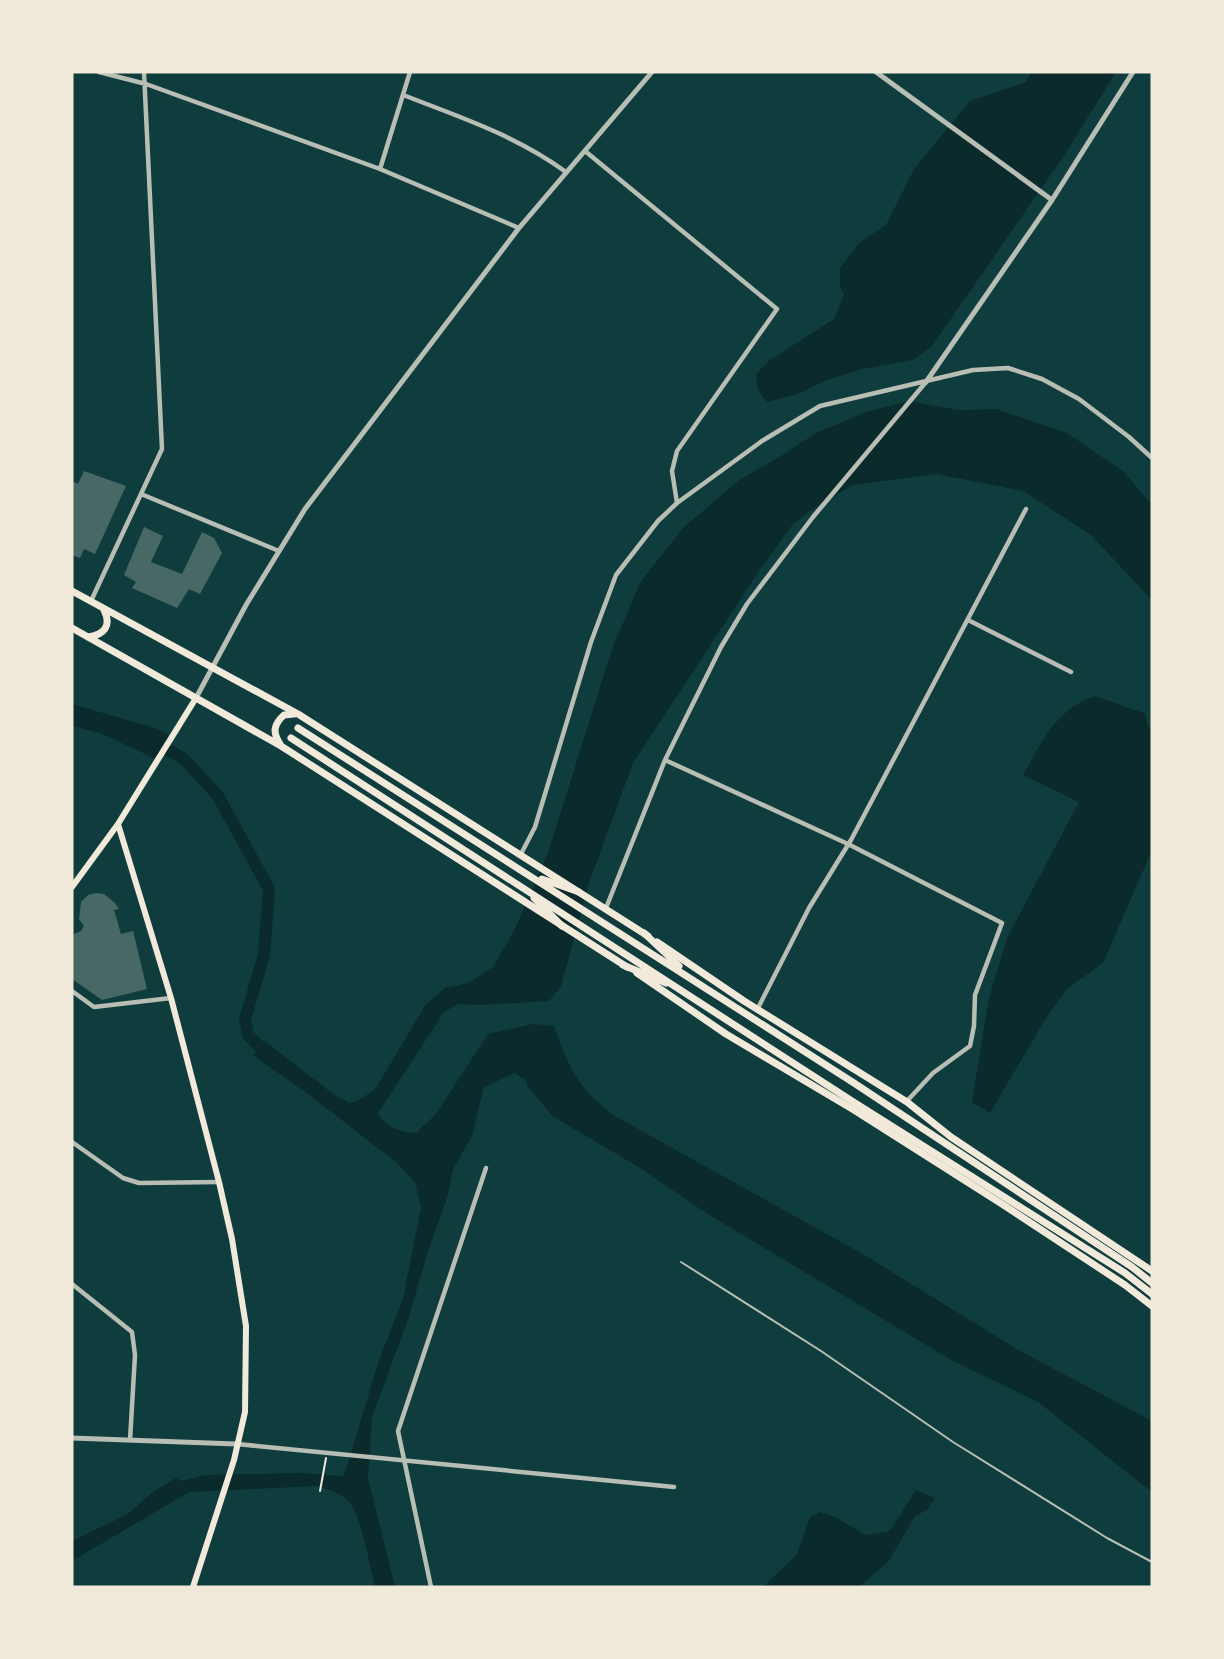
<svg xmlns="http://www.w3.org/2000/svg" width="1224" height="1659" viewBox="0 0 1224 1659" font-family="Inter,sans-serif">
	<rect width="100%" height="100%" fill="#0f3d3e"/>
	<path fill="#0a2a2b" d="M1031,72H1116L1063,157L932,346L913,360L862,369L824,381L798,394L767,402L758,390L756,374L770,360L834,319L844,294L840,286V268L859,243L886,225L914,169L970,101L1026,82Z
		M909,401L958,410L996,409L1067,433L1123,471L1152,505V600L1091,535L1023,491L936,474L853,485L820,504L793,524L759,571L633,763L590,880L561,986L549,1001L480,1005L459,1004L444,1012L378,1113C386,1128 400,1132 416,1133L435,1115L488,1034L533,1024L554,1026C570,1070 576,1085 613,1115L861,1253L1020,1351L1152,1421V1492L1038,1402L953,1361L706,1213L637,1166L552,1116L526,1084L527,1081L515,1073L484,1087L472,1136L453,1169L448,1195L427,1254L409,1317L372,1417L368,1478L395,1587H375C370,1568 361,1513 348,1501C340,1492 329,1490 318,1486L189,1492L72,1561V1541L128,1514L153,1492L176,1478L181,1481L205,1475L301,1473L344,1476L379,1360L403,1299L421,1208L415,1182L396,1162L308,1094L253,1055L265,1041L329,1091L349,1103L360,1100L376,1088L426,1004L445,988L468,983L493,967L514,931L548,853L612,649L640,583L682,529L739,480L781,456L816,433L866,412Z
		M1095,696L1146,714L1148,727L1152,728V850L1103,963L1067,989L1046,1018L990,1113L972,1102L989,998L1007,938L1079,802L1023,775C1043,741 1055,710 1095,696Z
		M72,704L155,728L172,737L158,760L100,733L72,726Z
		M916,1490L935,1498L927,1510L915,1516L889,1561L859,1587H751L765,1585L797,1554L810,1517L820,1512L833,1516L866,1535L890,1531Z"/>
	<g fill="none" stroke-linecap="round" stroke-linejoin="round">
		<path stroke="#0a2a2b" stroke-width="12" d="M153,741L184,759L218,796L269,889L264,955L245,1019L248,1035L258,1045L273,1056"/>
	</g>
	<path fill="#486865" d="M84,471L126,486L95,554L84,549L80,558L72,555V481L78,484Z
		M144,527L163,536L151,562L182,574L202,532L214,538L222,553L200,594L189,589L177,608L132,588L136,582L124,575Z
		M95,893L104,894L115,903L119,909L114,910L121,934L133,931L147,989L102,1000L72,979V935L81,931L84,926L79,919L81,902L88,895Z"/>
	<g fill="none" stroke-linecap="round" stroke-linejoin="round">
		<path stroke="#f1e9da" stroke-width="2" d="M320,1491L326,1458"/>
		<path stroke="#b8beb3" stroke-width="2" d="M681,1262L821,1351L953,1442L1107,1538L1152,1562"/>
		<path stroke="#b8beb3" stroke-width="4.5" d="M99,72L146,84L380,169L519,228
			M403,95C460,117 517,136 566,172
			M585,151L777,309L677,451L672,471L677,503
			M380,169L410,72
			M141,494L279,551
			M91,601L162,449L144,72
			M968,620L1071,672
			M665,760L848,844L1002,923L975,995L974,1026L970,1046L933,1073L907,1101
			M521,854L535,827L591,642L616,575L658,521L677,503L762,441L820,406L973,370L1008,368L1042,379L1079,399L1129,437L1152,458
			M606,908L665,760L721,647L747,604L813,517L926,382
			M72,991L94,1007L171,998
			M758,1008L809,908L851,840L1026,509
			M72,1142L123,1178L139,1183L219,1182
			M72,1284L132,1332L135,1355L130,1440
			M237,1444L674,1487
			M431,1587L398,1431L486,1168"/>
		<path stroke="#b8beb3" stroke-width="5" d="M876,72L1052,200
			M926,382L1052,200L1133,72
			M196,698L246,605L305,509L519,228L652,72
			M72,1438L236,1444"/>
		<path stroke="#f1e9da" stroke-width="6" d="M118,824L171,998L219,1182L232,1239L246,1326L245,1412L234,1460L193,1587
			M72,887L118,824L196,698"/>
		<path stroke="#f1e9da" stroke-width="7" d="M72,591L298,714L648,936
			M72,628L281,746L627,967
			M88,637C104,635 112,626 104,610
			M280,744C272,732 274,724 284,715L294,714
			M657,942L744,1001L907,1102L951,1137L1152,1271
			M637,973L726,1034L854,1110L1002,1204L1125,1285L1152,1306"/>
		<path stroke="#f1e9da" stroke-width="7" d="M298,728L854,1083L1132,1267L1152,1283
			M291,738L855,1103L1125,1273L1152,1294
			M542,879L579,892
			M534,898L562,926
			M644,933L679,966
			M623,965L666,983"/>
	</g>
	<rect width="1224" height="1659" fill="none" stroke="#f1e9da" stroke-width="147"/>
</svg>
